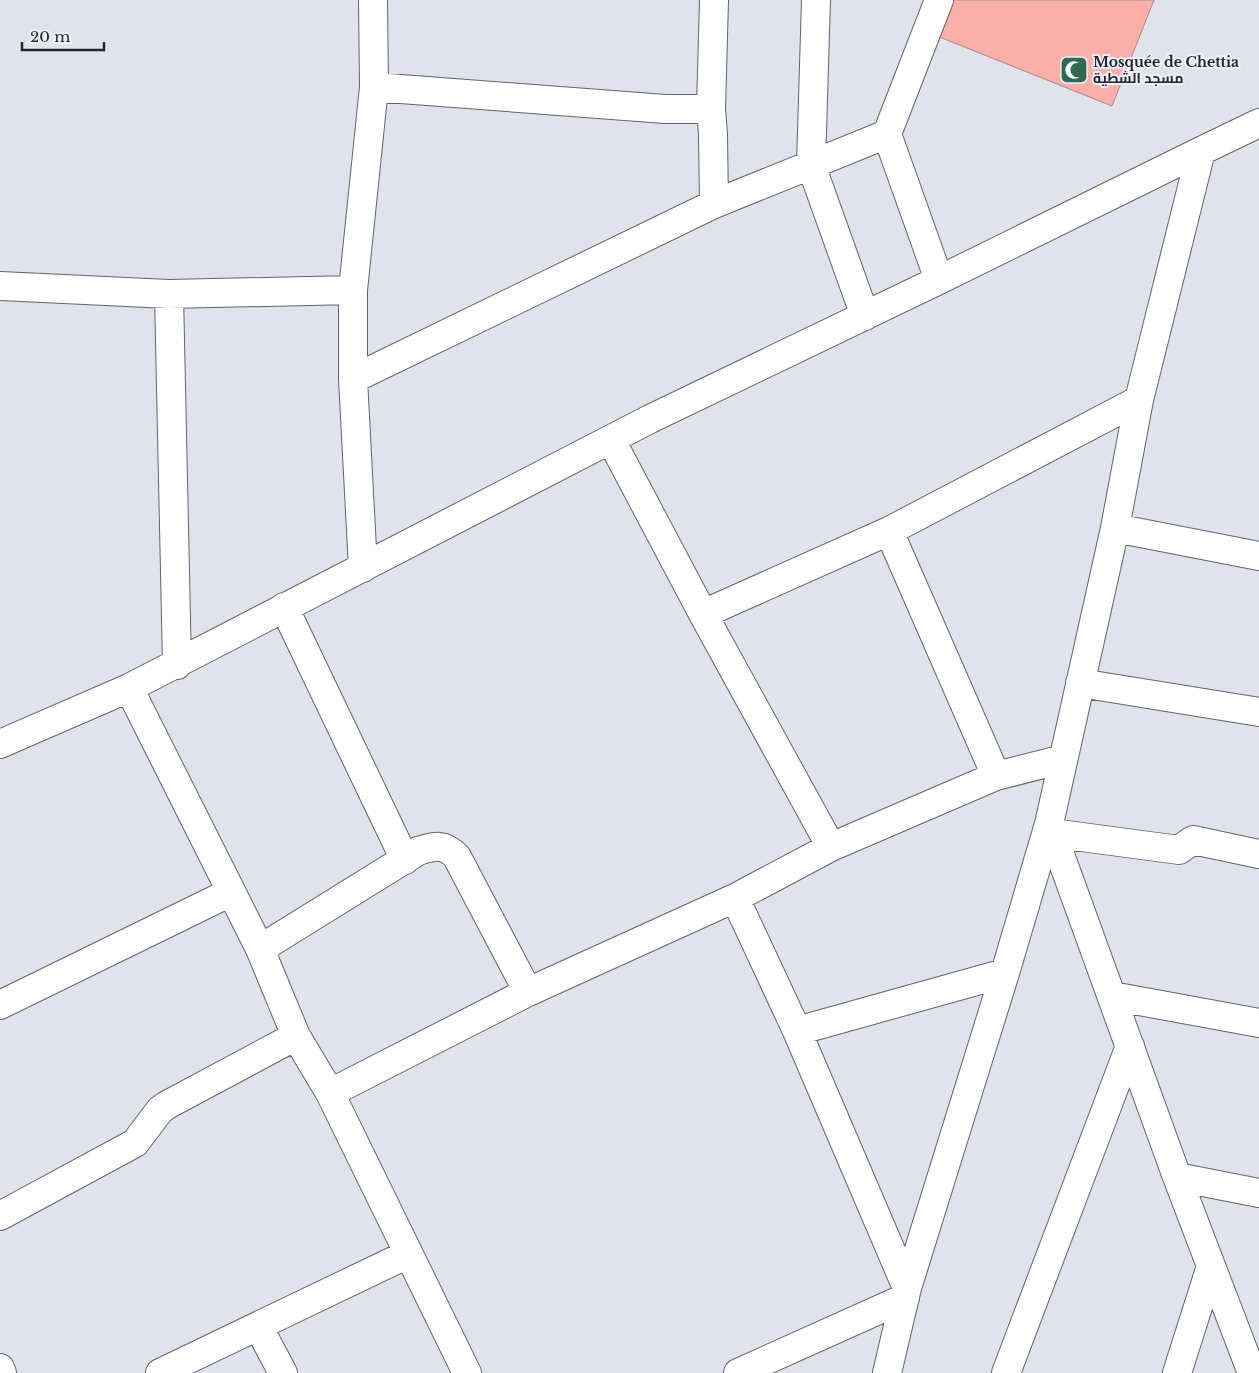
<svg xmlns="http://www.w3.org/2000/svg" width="1259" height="1373" viewBox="0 0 1259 1373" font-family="'Libre Baskerville',Cairo,serif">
	<rect width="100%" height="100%" fill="#e0e2ec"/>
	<path fill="#faafa9" stroke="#998e8c" d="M946,0H1154L1112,106L932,34Z"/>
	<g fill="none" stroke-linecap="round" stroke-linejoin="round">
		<defs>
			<path id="minor" d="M816,0L811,165L865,316
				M374,87L665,109H711
				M887,134L939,280
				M714,204L713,135L711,109L714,0
				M0,286L169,294L353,290
				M169,294L177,665
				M353,379L714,204L887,134L939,0
				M611,440L703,614L831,847
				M1115,528L1259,556
				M889,531L996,776
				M363,568L353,379V290L374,87L373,0
				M284,607L405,860
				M703,614L889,531L1139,400
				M1080,683L1259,712
				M129,688L260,949L296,1036L330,1093L467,1373
				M0,744L129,688L650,419L939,280L1201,151L1259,123
				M1049,824L1177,1177L1252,1373
				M1052,833L1179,850L1193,840L1259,854
				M735,898L797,1031L907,1288
				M260,949L418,851C435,846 444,843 457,857L528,992
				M1112,996L1259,1023
				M0,1005L231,892
				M797,1031L1005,973
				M330,1093L528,992L735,898L831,847L996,776L1063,759
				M1177,1177L1259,1193
				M0,1216L135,1143L160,1110L167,1105L296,1036
				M258,1326L283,1373
				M0,1368L2,1373
				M160,1373L408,1254
				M738,1373L905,1298
				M887,1373L907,1288L1005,973L1049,824L1115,528L1139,400L1201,151
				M1006,1373L1130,1046
				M1177,1373L1211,1266"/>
		</defs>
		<use href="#minor" stroke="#62636c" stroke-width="30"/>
		<use href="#minor" stroke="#fff" stroke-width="28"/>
	</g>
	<defs>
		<symbol id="mosque-square" viewBox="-11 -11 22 22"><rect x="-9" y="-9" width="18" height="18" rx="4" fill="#316a52" stroke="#eeeffa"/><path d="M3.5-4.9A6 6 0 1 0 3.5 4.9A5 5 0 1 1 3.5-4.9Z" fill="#fff"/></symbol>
	</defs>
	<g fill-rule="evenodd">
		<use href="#mosque-square" x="1058" y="54" width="32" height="32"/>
	</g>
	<g text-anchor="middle" stroke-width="4" stroke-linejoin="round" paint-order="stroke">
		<g font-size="14" font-weight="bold" fill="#242529" stroke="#eeeffa" text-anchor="start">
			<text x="1093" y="67">Mosquée de Chettia<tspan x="1093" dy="16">مسجد الشطية</tspan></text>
		</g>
	</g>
	<path d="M22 42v8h82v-8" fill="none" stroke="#242529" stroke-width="2.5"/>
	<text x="30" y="42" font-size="15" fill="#242529" stroke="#eeeffa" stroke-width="4" paint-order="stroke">20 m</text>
</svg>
